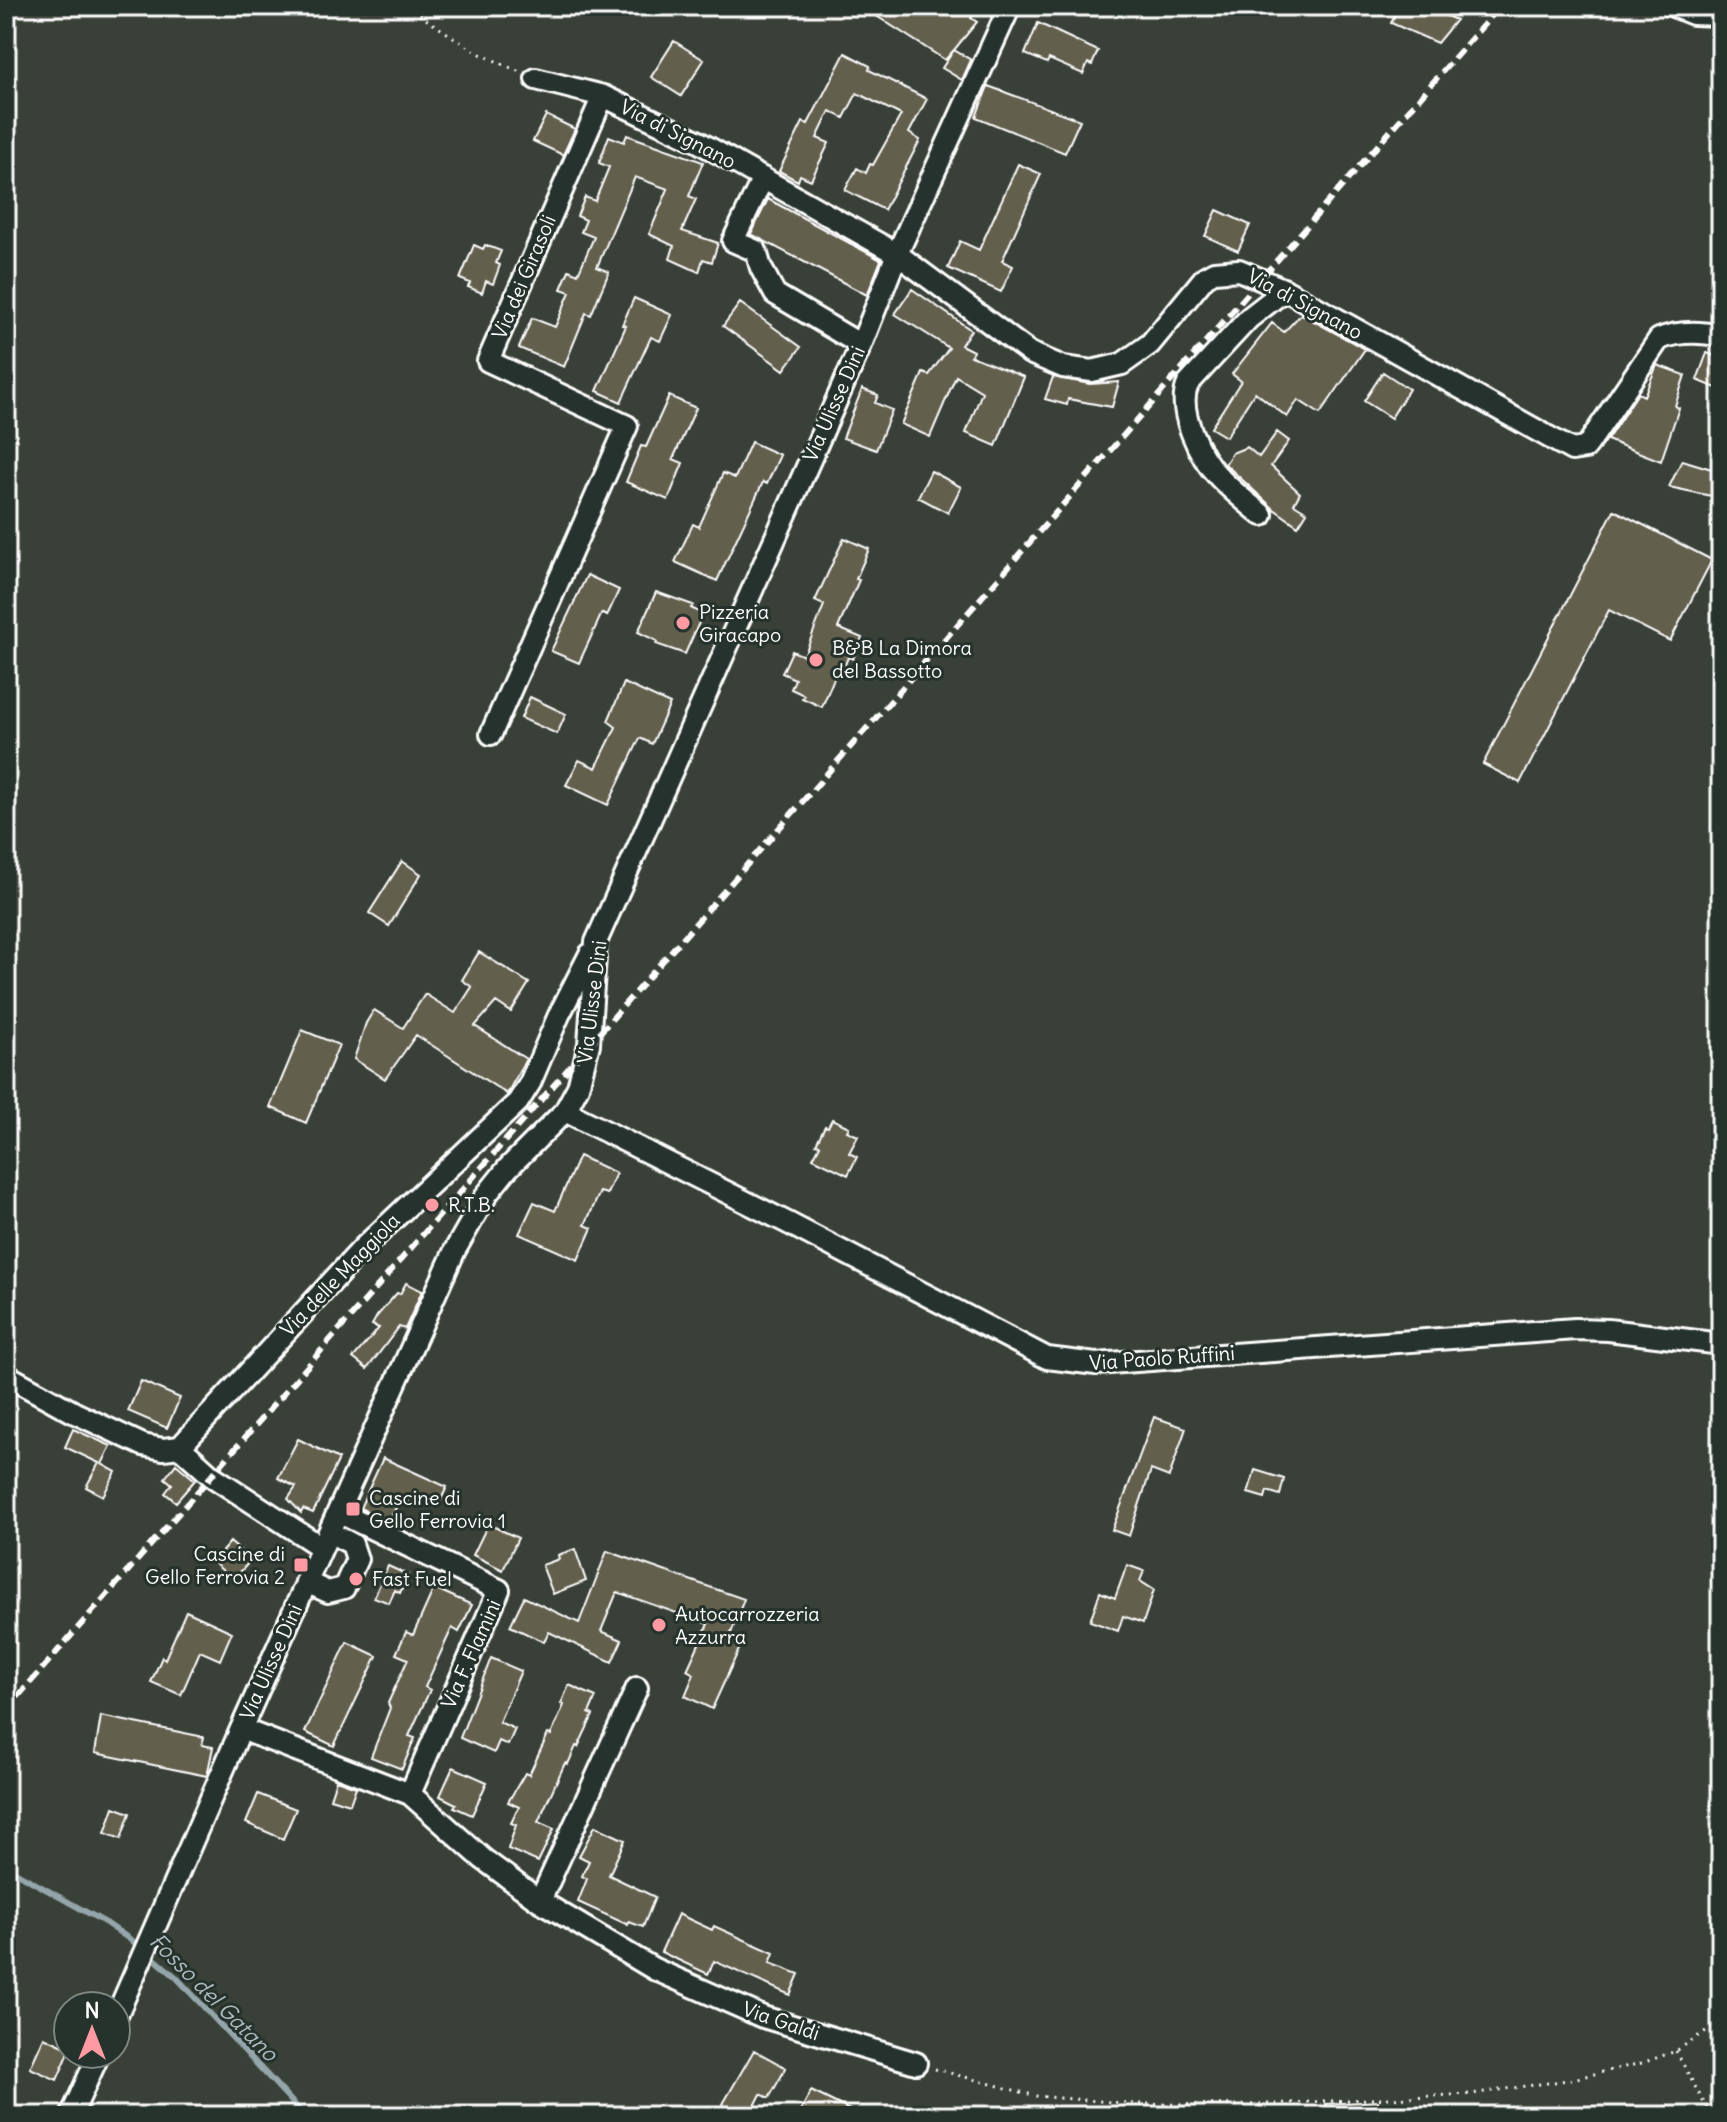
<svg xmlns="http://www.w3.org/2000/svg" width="1727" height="2122" viewBox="0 0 1727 2122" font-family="Delius,sans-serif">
	<rect width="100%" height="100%" fill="#394037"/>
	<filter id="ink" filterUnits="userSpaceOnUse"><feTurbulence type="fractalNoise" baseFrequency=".0125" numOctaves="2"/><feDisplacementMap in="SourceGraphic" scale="16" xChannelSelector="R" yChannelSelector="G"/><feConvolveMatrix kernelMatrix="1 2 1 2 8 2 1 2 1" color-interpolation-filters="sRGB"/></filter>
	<g filter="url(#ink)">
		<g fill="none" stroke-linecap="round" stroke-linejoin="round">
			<path stroke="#94a6ab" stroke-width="6" d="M6,1867L106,1923L141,1947
				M149,1954L176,1977L305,2116"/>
		</g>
		<path fill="#645e4d" stroke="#fff" stroke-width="2" d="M861,6H980L971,18L977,22L954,50L971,60L962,80L942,68L954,50L945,60Z
			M1399,6H1424L1456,20L1437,43L1391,23Z
			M1038,23L1098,51L1092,65L1088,63L1083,74L1049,59L1047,63L1025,54Z
			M674,41L704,60L681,96L651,77Z
			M845,53L870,66L869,70L927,99L909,133L920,140L884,210L845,190L857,168L866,173L870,164L873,165L901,115L857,93L844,118L830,111L817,138L829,143L811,180L800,175L798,181L779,171L803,122L808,124Z
			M988,86L1080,120L1065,153L976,117Z
			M546,115L575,129L563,155L533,141Z
			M627,135L703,162L689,196L696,199L682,231L718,243L712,262L703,259L699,272L670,259L674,246L649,234L668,189L635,177L597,267L609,272L591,315L586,313L564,367L519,348L532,318L555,327L570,292L561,289L569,270L578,274L594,237L581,232L586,220L577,216L585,197L595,201L609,167L599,163L609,136L624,142Z
			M1018,164L1041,174L1002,261L1013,266L1001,292L948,268L960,241L979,250Z
			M768,199L881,260L867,295L751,234Z
			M1217,210L1250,225L1238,251L1205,236Z
			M474,245L483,249L485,245L501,251L496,263L500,265L493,284L486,281L482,293L468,287L470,283L460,279Z
			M912,289L971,330L961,345L973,351L971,356L1024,377L996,446L966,433L982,392L956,376L930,437L901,424L923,373L929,375L949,348L895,314Z
			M634,298L672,315L660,341L651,337L621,402L597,391L626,326L622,325Z
			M740,303L801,347L784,370L723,326Z
			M1301,314L1365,349L1320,414L1298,400L1287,417L1255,392L1226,437L1211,428L1241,381L1232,374L1272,323L1284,332Z
			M1707,353L1721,358V390L1697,380Z
			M1657,365L1685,375L1675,406L1679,408L1661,461L1607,440L1638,393L1644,396Z
			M1383,372L1409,389L1391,418L1364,401Z
			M1053,377L1090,384L1119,382L1112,407L1068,399L1067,405L1045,399Z
			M862,389L878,395L875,403L892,410L876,450L843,438Z
			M669,396L696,408L673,459L683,463L668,500L626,482L641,446L646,447Z
			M1277,432L1289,441L1271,466L1300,493L1294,504L1307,512L1298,526L1274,509L1225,464L1232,453L1247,447L1259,457Z
			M751,442L780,455L767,484L763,482L717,581L675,562L693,524L699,527L723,473L735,478Z
			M1682,460L1715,470L1714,474L1721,476V498L1669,487Z
			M931,471L961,487L948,513L918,497Z
			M1614,510L1712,560L1670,641L1609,610L1520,783L1483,764Z
			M844,538L869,549L856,579L859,580L838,628L862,638L853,659L848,657L842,673L837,671L822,707L802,698L804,695L791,689L795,679L782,673L792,651L804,656L824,605L815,601Z
			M587,575L619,590L607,616L602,613L579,663L551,651Z
			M656,592L693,605L691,608L703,614L685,654L656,644L657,641L638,632Z
			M624,683L670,704L652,744L640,738L608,805L566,785L579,760L596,768L616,727L608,721Z
			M530,697L566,714L557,734L521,718Z
			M402,861L421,874L389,926L369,913Z
			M479,952L529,983L511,1012L496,1002L475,1026L526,1059L507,1094L416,1035L385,1079L354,1059L366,1023L374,1010L403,1028L425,994L455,1013L472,987L462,980Z
			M302,1030L339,1045L306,1123L270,1107Z
			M832,1119L849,1127L847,1131L858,1136L849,1153L857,1157L848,1175L813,1158L820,1145L816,1144L825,1126L828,1127Z
			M579,1156L616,1173L607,1194L600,1192L585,1225L592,1228L578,1260L519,1234L534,1202L555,1211Z
			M406,1283L422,1291L405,1329L399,1327L367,1369L353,1358L379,1328L372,1325L377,1316L397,1293L400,1294Z
			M141,1381L180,1398L167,1428L128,1411Z
			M1154,1417L1186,1428L1169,1477L1151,1470L1129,1536L1112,1530Z
			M73,1429L111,1446L102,1464L116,1472L103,1496L86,1487L99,1463L65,1447Z
			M298,1439L339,1459L313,1513L303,1509L301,1513L288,1499L296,1487L278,1478Z
			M383,1458L447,1487L439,1504L419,1495L414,1505L401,1499L388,1522L360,1508Z
			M176,1464L195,1480L176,1502L165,1493L172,1484L165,1478Z
			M1255,1470L1284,1479L1280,1495L1267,1491L1265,1498L1248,1493Z
			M488,1524L518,1538L503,1570L473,1555Z
			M230,1542L251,1560L233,1580L213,1562Z
			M575,1549L586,1581L553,1594L542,1565L559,1559L558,1555Z
			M607,1551L744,1599L730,1636L742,1643L712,1709L685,1696L694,1674L687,1670L708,1624L617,1592L601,1631L622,1640L612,1662L549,1632L544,1642L510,1626L524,1597L579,1623Z
			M1127,1565L1144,1571L1140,1581L1154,1590L1143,1623L1123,1616L1118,1631L1090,1621L1100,1592L1115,1598Z
			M388,1566L408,1575L400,1593L395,1590L389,1603L374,1597Z
			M434,1588L472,1605L459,1632L452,1628L425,1687L430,1690L409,1736L415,1738L402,1769L371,1757L390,1708L388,1703L408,1659L396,1654L406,1632L413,1635Z
			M186,1611L232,1632L220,1660L200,1651L181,1695L151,1682L162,1657L165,1659Z
			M347,1642L377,1656L334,1746L305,1732Z
			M491,1658L521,1671L499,1722L515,1729L508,1745L499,1741L494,1753L460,1738Z
			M569,1685L596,1697L589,1713L593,1715L578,1747L576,1746L568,1764L565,1763L538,1822L554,1829L538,1862L508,1849L516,1825L511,1823L519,1807L508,1802L525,1773L529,1775L548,1734L551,1735L564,1705L561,1704Z
			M101,1716L204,1737L202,1745L213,1747L207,1776L95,1753Z
			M453,1767L487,1782L472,1815L454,1807L456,1804L440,1796Z
			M336,1780L356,1787L350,1804L330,1798Z
			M258,1794L296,1809L283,1839L246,1823Z
			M114,1807L130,1813L121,1839L105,1833Z
			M595,1826L625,1840L609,1875L655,1897L643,1927L629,1922L628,1925L578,1902L587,1879L582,1876L589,1861L579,1856Z
			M678,1914L712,1930L714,1926L774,1953L770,1963L799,1974L790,1995L714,1961L708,1974L661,1952Z
			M44,2037L68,2048V2055L57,2080L30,2068Z
			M754,2050L786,2068L769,2098L761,2094L750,2116H716Z
			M811,2091L862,2116H798Z
			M1378,2101L1379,2116H1326V2104Z"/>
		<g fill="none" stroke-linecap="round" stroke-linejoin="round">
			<defs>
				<path id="minor" d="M1673,6L1693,14L1721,15
					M536,79L603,96L697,141L897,254L1030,353L1063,367L1092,371L1122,364L1150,344L1205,277L1214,272L1239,270L1285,290L1572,450L1585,448L1589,443L1659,339C1679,331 1699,331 1721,336
					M763,178L733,241L756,251L761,268L775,294L861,345
					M1262,515C1248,503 1232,491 1219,477C1200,458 1176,410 1188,384L1249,318L1285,290
					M491,734L627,426L488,361L603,96
					M565,1111L788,1223L1047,1358L1096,1364L1575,1329L1608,1330L1721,1344
					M6,1375L75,1413L143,1445L163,1449L180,1447L363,1248L518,1102L530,1083L559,1015L590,954
					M180,1447L212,1476L321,1547
					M338,1512L499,1590L410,1794
					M306,1582L328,1592L344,1588L357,1559L352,1544L329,1532
					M241,1729L410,1794L483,1859L540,1901L654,1969L763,2017L916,2063
					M540,1901L637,1688
					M116,2017L241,1729L455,1250L487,1194L507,1169L565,1111L578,1087L589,1044L596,942L861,345L897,254L1010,6
					M71,2116L99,2054"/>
			</defs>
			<use href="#minor" stroke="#fff" stroke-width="26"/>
			<path stroke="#fff" stroke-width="3" stroke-dasharray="2 6" stroke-linecap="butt" d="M406,6L476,52L520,72
				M1676,2051L1711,2116
				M935,2069L1036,2096L1135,2104L1249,2105L1471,2094L1568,2080L1642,2063L1676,2051L1721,2021"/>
			<use href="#minor" stroke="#26332d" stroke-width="20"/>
			<path stroke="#fff" stroke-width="6" stroke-dasharray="12 6" stroke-linecap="butt" d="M6,1710L1500,6"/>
		</g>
	</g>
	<g fill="#ff9aa2" stroke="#26332d" stroke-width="3">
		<circle cx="683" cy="623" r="8"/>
		<circle cx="816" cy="660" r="8"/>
		<circle cx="432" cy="1205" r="8"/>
		<rect x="345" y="1501" width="16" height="16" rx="4"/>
		<rect x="293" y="1557" width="16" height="16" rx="4"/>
		<circle cx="356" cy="1579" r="8"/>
		<circle cx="659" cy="1625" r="8"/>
	</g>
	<g text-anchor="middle" stroke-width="6" stroke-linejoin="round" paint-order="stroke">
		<g font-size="20" fill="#fff" stroke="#26332d">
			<text transform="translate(678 134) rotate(27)" y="7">Via di Signano</text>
			<text transform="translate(524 277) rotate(-67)" y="7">Via dei Girasoli</text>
			<text transform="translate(1305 304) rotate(28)" y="7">Via di Signano</text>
			<text transform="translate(834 404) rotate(-66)" y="7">Via Ulisse Dini</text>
			<text transform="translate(592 1002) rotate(-83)" y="7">Via Ulisse Dini</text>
			<text transform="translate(340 1275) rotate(-46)" y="7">Via delle Maggiola</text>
			<text transform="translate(1162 1358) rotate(-4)" y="7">Via Paolo Ruffini</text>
			<text transform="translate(471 1654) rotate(-66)" y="7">Via F. Flamini</text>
			<text transform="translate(271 1662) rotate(-66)" y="7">Via Ulisse Dini</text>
			<text transform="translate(781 2021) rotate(19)" y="7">Via Galdi</text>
		</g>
		<g font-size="20" fill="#fff" stroke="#26332d" text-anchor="start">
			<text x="699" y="619">Pizzeria<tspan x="699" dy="23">Giracapo</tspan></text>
			<text x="832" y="655">B&amp;B La Dimora<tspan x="832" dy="23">del Bassotto</tspan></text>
			<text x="448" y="1212">R.T.B.</text>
			<text x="369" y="1505">Cascine di<tspan x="369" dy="23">Gello Ferrovia 1</tspan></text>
			<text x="285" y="1561" text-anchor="end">Cascine di<tspan x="285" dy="23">Gello Ferrovia 2</tspan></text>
			<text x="372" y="1586">Fast Fuel</text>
			<text x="675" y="1621">Autocarrozzeria<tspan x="675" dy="23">Azzurra</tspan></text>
		</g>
		<g font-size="22" font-style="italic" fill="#aebcc0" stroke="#26332d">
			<text transform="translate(214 1997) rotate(45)" y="8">Fosso del Gatano</text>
		</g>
	</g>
	<rect width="1727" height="2122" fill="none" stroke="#26332d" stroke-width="32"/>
	<rect x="16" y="16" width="1695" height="2090" fill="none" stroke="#fff" stroke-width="3" filter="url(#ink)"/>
	<g transform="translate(92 2030)"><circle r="38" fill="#26332d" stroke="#7d8581" stroke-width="2"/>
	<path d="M0-6L14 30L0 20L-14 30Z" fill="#ff9aa2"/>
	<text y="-12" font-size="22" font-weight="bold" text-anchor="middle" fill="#ffffff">N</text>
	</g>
</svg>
